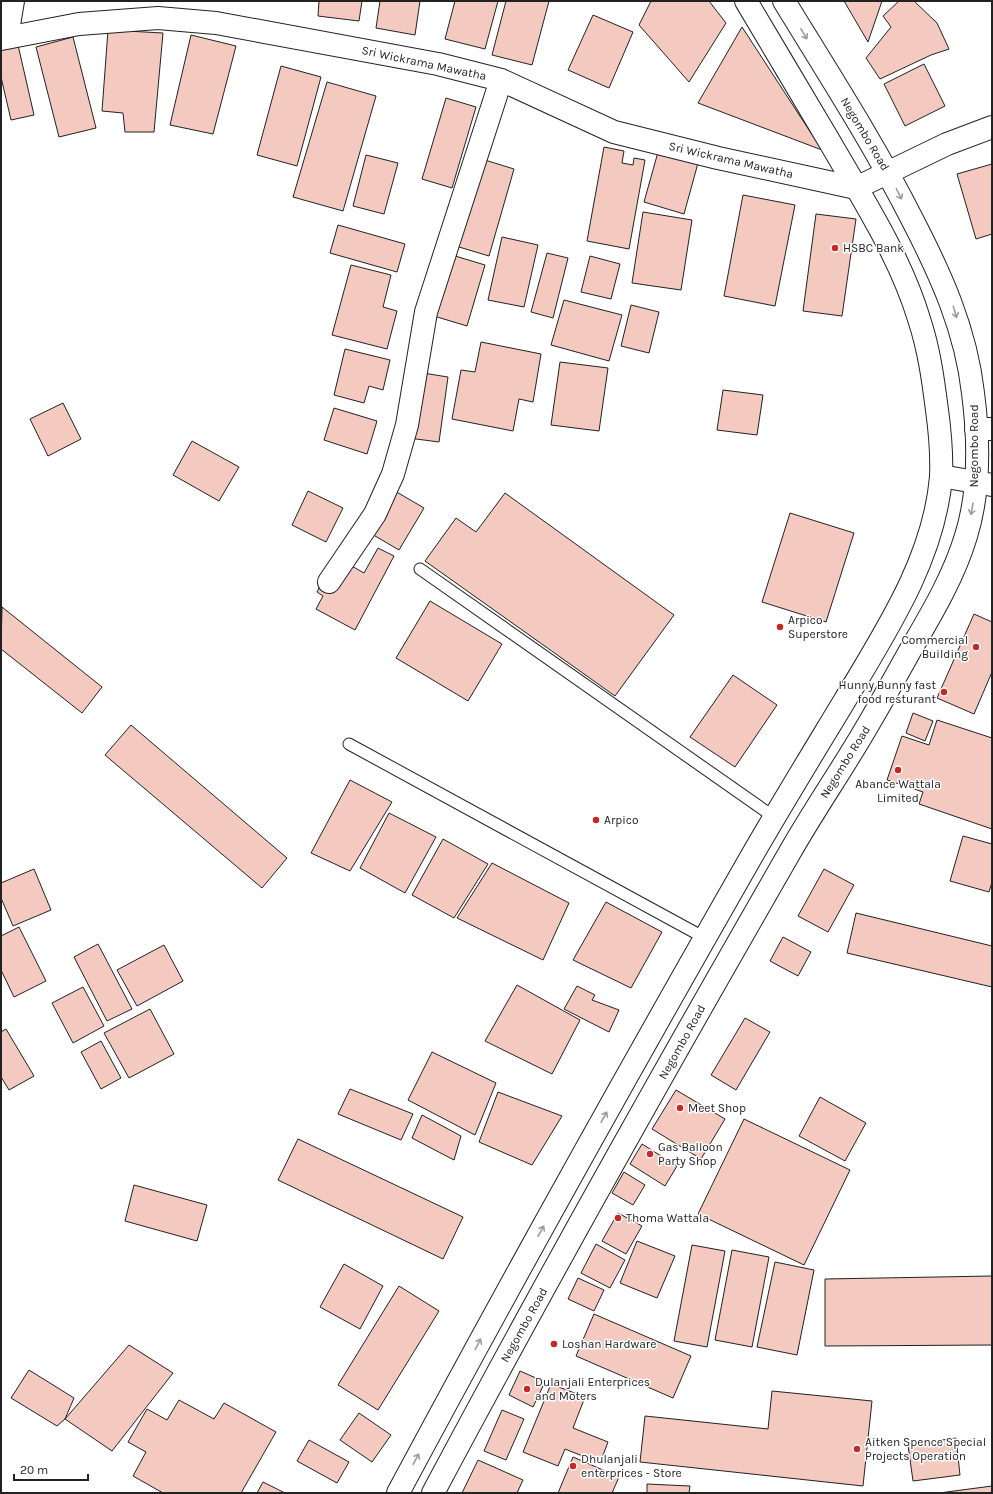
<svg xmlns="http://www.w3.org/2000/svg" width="993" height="1494" viewBox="0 0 993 1494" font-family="Karla,sans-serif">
	<rect width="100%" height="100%" fill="#fff"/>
	<path fill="#f3c9c0" stroke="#222" d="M319,1H362L359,21L318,16Z
		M380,1H420L415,35L376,28Z
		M455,1H498L485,49L445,39Z
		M506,1H549L532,65L492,55Z
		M651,1H709L726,23L689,82L639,25Z
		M844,1H882L868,42Z
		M899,1H914L937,23L949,49L931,55L880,79L866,58L891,27L883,16Z
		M593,15L633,32L609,88L568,70Z
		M742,27L822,150L698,103Z
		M108,30L163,33L154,132H125L123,113L102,111Z
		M191,35L236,46L213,134L170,125Z
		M73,37L96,128L59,137L36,47Z
		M18,45L34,115L11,120L1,77V49Z
		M924,64L945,106L905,126L884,84Z
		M281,66L321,77L297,166L257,155Z
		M327,82L376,96L343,211L293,197Z
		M446,98L476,107L452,188L422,179Z
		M604,147L624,151L622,163L633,165L634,158L645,160L629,249L587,241Z
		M658,152L698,163L684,214L644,202Z
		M366,155L398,163L384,214L353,206Z
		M475,157L514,169L489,256L449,244Z
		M992,164V234L976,239L957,174Z
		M743,195L795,205L775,306L724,296Z
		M643,212L692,220L681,290L632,283Z
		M816,214L856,219L842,316L803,311Z
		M338,225L405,244L397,272L330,253Z
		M502,237L538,245L524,307L488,300Z
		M442,252L485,265L467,326L424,313Z
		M547,253L568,258L553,318L531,312Z
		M590,256L620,264L611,299L581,292Z
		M351,265L391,275L383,307L397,311L387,349L332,335Z
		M564,300L622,315L609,361L551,345Z
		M631,305L659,312L649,353L621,346Z
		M481,342L541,354L533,402L519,399L513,431L452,419L461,370L475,372Z
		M345,349L390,360L383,390L369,386L364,403L334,395Z
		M560,362L608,368L599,431L551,425Z
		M410,371L448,377L439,442L401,437Z
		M723,390L763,395L757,435L717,430Z
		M63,403L81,439L48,456L30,419Z
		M334,408L377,421L367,454L324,440Z
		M192,441L239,467L219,501L173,475Z
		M383,484L424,508L399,550L358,526Z
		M308,491L343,508L326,542L292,525Z
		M505,493L674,615L615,696L425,561L456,518L476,532Z
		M790,513L854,533L826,622L762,602Z
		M378,548L394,556L355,630L316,609L323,596L317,592L326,574L343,561L364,573Z
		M430,601L502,644L468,701L396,658Z
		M2,607L102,687L82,713L1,649Z
		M974,614L992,622V672L974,714L937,698Z
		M733,675L777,705L735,767L690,737Z
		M913,713L933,721L925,741L906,733Z
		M937,720L992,738V829L919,804L923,792L887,780L902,736L929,745Z
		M131,725L287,858L262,888L105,755Z
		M350,780L392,802L350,871L311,853Z
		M389,813L436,837L405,893L360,868Z
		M963,836L992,844V882L989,892L950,881Z
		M443,839L488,864L454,918L412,895Z
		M492,863L569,903L543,960L457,918Z
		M34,869L51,910L13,926L1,898V883Z
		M824,869L854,885L828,932L798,916Z
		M606,902L662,932L631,988L573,960Z
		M856,913L992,946V987L847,953Z
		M19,927L46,981L14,997L1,970V936Z
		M783,937L811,952L798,976L770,961Z
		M98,944L132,1009L107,1021L74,957Z
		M164,945L183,981L137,1006L117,970Z
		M517,985L580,1020L552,1074L485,1041Z
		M577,986L595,995L592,1000L619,1010L609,1032L564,1009Z
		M83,987L104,1026L73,1043L52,1003Z
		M150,1009L174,1054L129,1078L104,1033Z
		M745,1018L770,1032L736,1090L711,1075Z
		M6,1029L34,1076L9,1090L1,1077V1032Z
		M101,1041L121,1078L101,1089L81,1052Z
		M432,1052L496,1083L475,1135L408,1100Z
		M350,1089L413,1114L401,1140L338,1114Z
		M676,1090L725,1119L701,1159L652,1129Z
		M498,1092L562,1116L532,1165L479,1142Z
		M820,1097L866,1123L845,1161L799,1136Z
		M422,1115L461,1136L454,1160L412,1138Z
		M744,1119L850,1170L804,1265L698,1214Z
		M298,1139L463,1217L443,1259L278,1180Z
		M642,1144L677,1166L665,1186L630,1164Z
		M624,1172L645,1185L633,1205L612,1193Z
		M134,1185L207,1205L197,1241L125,1221Z
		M618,1213L642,1226L626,1254L602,1241Z
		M637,1241L675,1256L657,1298L620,1283Z
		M596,1244L625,1260L610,1288L581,1273Z
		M692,1245L725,1251L707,1347L674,1341Z
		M732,1250L769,1257L752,1347L715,1340Z
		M775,1262L814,1270L797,1355L757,1347Z
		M344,1264L383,1286L360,1329L320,1307Z
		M992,1276V1345L825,1346V1279Z
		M578,1278L604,1290L594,1311L568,1299Z
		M399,1286L439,1311L378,1410L338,1385Z
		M594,1314L691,1356L673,1398L576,1356Z
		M129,1345L173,1373L112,1451L65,1419Z
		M29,1370L74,1398L65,1419L57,1426L11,1398Z
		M520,1371L545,1382L533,1407L509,1395Z
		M551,1384L585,1397L573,1428L608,1442L600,1463L565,1449L558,1466L523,1452Z
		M772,1391L872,1401L863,1486L640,1462L645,1416L768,1429Z
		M179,1400L214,1419L224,1403L276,1432L241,1493H163L133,1476L146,1452L128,1442L147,1409L167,1420Z
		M502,1410L524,1419L506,1460L484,1451Z
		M359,1413L391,1435L372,1462L340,1440Z
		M956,1438L960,1475L913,1481L908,1445Z
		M309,1440L349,1462L337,1483L297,1461Z
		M573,1457L619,1477L612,1493H558Z
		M478,1460L523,1480L517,1493H462Z
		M263,1482L285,1493H257Z
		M647,1484L690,1486L689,1493H647Z
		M992,1486V1493H939Z"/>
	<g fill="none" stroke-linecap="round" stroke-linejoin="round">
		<defs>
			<path id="service" d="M420,569L774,817
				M349,744L705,938"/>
			<path id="minor" d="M7,37L13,1
				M1,39L79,24L158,18L216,23L438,64L501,80L614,132L718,158L856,188
				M976,429H992
				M329,582L375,514L393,474L407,425L426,312L501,80"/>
			<path id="tertiary" d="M856,188L947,144L992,127
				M941,476L992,485"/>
			<path id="trunk" d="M398,1493C512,1280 630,1069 750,859C781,805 813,753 845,700C886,631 934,559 941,477C942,455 940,432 937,410C933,379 929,349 919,319C900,256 861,196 828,139C801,93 773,47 746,1
				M433,1493C548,1277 668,1064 790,852C814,810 841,771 865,730C881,703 896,676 911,649C932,613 954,576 966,536C980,491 979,439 973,393C966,330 941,275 912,219C874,144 828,73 784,1"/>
		</defs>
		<use href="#service" stroke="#222" stroke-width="13"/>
		<use href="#minor" stroke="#222" stroke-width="24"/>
		<use href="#tertiary" stroke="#222" stroke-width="24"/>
		<use href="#trunk" stroke="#222" stroke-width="24"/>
		<use href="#service" stroke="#fff" stroke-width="11"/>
		<use href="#minor" stroke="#fff" stroke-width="22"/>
		<use href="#tertiary" stroke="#fff" stroke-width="22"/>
		<use href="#trunk" stroke="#fff" stroke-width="22"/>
	</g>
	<defs><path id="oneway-shaft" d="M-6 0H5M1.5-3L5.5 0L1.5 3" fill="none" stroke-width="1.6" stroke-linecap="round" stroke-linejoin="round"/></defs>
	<g stroke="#9c9c9c">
		<use href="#oneway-shaft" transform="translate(804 34) rotate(59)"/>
		<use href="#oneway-shaft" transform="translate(899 194) rotate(63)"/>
		<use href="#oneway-shaft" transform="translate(955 312) rotate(73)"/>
		<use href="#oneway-shaft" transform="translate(972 509) rotate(100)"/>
		<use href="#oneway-shaft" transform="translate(604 1117) rotate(-61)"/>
		<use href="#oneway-shaft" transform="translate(541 1231) rotate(-61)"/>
		<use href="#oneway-shaft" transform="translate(478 1344) rotate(-62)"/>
		<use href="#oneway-shaft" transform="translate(416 1459) rotate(-62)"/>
	</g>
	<g fill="#c62828" stroke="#fff" stroke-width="1.5">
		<circle cx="835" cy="248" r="4"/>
		<circle cx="780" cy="627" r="4"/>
		<circle cx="976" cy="647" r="4"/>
		<circle cx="944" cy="692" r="4"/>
		<circle cx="898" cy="770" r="4"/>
		<circle cx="596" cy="820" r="4"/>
		<circle cx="680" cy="1108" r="4"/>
		<circle cx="650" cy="1154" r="4"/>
		<circle cx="618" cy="1218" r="4"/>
		<circle cx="554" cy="1344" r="4"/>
		<circle cx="527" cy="1389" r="4"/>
		<circle cx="857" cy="1449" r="4"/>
		<circle cx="573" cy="1466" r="4"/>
	</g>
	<g text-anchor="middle" stroke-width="3" stroke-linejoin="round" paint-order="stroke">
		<g font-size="12" fill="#222" stroke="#fff">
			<text transform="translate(424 63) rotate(12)" y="4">Sri Wickrama Mawatha</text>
			<text transform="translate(865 134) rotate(59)" y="4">Negombo Road</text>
			<text transform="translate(731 160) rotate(13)" y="4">Sri Wickrama Mawatha</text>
			<text transform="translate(974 446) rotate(-90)" y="4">Negombo Road</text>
			<text transform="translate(845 762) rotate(-58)" y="4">Negombo Road</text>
			<text transform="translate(682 1042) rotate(-61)" y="4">Negombo Road</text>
			<text transform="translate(524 1325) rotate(-61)" y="4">Negombo Road</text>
		</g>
		<g font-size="12" fill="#222" stroke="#fff" text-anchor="start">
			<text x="843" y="252">HSBC Bank</text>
			<text x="788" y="624">Arpico<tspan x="788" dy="14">Superstore</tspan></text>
			<text x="968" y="644" text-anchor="end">Commercial<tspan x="968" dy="14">Building</tspan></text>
			<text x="936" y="689" text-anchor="end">Hunny Bunny fast<tspan x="936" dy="14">food resturant</tspan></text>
			<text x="898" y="788" text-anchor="middle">Abance Wattala<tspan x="898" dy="14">Limited</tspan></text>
			<text x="604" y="824">Arpico</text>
			<text x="688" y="1112">Meet Shop</text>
			<text x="658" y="1151">Gas Balloon<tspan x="658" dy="14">Party Shop</tspan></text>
			<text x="626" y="1222">Thoma Wattala</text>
			<text x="562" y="1348">Loshan Hardware</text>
			<text x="535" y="1386">Dulanjali Enterprices<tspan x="535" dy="14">and Moters</tspan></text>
			<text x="865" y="1446">Aitken Spence Special<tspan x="865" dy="14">Projects Operation</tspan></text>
			<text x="581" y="1463">Dhulanjali<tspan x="581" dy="14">enterprices - Store</tspan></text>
		</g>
	</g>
	<rect width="993" height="1494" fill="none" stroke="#222222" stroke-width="4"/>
	<path d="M14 1474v6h74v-6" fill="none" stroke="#222222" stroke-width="2"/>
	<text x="20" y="1474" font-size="12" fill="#222222" stroke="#ffffff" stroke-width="3" paint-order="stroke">20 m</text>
</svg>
